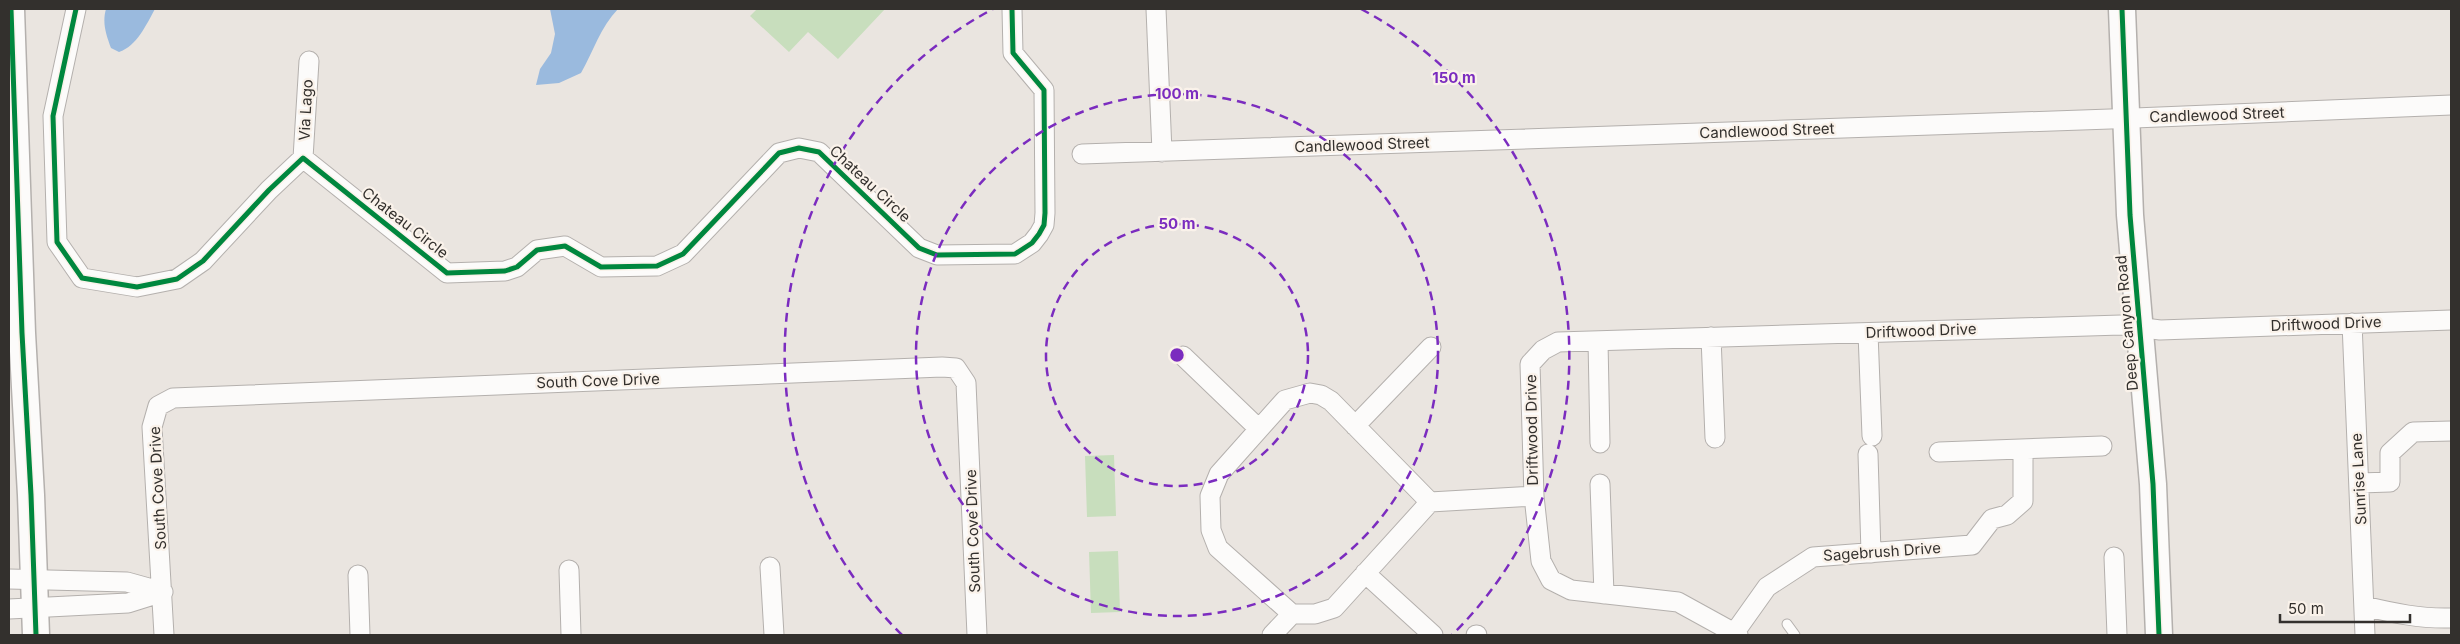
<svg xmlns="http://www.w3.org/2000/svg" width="2460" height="644" viewBox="0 0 2460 644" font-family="Inter,sans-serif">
	<rect width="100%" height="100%" fill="#eae5e0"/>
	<path fill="#c8debd" d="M757,9H885L838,59L808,32L789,52L750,16Z
		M1114,455L1116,516L1087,517L1085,456Z
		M1118,551L1120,612L1091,613L1089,552Z"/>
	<path fill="#9abade" d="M106,9H155C146,25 137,46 119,52L111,48C106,34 102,23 106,9Z
		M550,9H618C600,28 594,50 581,73L559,83L536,85L540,69L551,53L555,34Z"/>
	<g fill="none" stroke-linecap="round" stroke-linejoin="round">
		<defs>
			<path id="lane" d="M1787,624L1795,635"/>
			<path id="street" d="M76,9L53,116L57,242L82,278L137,287L177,279L203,261L269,190L303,158L447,273L505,271L517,267L537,250L565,246L601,267L657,266L683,254L779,153L799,148L819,152L919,248L937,255L1015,254L1032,243L1039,234L1044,225L1045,213L1044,90L1013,53L1012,9
				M1156,9L1162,152
				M1082,154L2110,119L2451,105
				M303,158L309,61
				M2352,323L2365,635
				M1868,333L1872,436
				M1711,337L1715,438
				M1598,341L1600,443
				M1183,356L1259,429
				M1310,393L1321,395L1331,401L1430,502L1334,608L1315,614H1292L1218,548L1211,530L1210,496L1219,474L1285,400Z
				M1355,426L1431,347
				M1939,452L2102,446
				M1868,454L1871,553
				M2360,483L2390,482V453L2413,432L2451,431
				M1600,484L1604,594
				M1430,502L1534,496
				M2114,557L2117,635
				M770,567L774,635
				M569,570L571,635
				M1365,573L1433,635
				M358,575L360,635
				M9,579L127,582L163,592
				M2364,606C2393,613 2421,619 2451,618
				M9,609L128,603L163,592
				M1735,632L1767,587L1813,557L1972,545L1992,519L2007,515L2023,501V449
				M164,635L152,427L158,406L173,398L942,367L956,368L966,383L977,635
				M1272,635L1292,614
				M1476,635H1477
				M1738,635L1678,602L1571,590L1551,580L1541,561L1534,496L1530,364L1543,350L1558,342L2121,325L2160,330L2451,320"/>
			<path id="secondary" d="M11,9L22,333L31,495L36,635
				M2122,9L2130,215L2153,484L2159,635"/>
		</defs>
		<use href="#lane" stroke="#b4b0ad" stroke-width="11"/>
		<use href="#street" stroke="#b4b0ad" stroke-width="21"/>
		<use href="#secondary" stroke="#b4b0ad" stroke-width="29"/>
		<use href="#lane" stroke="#fcfbfa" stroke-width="9"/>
		<use href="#street" stroke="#fcfbfa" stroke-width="19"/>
		<use href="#secondary" stroke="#fcfbfa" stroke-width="26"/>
		<defs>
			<path id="cycleway" d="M11,9L22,333L31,495L36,635
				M76,9L53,116L57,242L82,278L137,287L177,279L203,261L269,190L303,158L447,273L505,271L517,267L537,250L565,246L601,267L657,266L683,254L779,153L799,148L819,152L919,248L937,255L1015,254L1032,243L1039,234L1044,225L1045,213L1044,90L1013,53L1012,9
				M2122,9L2130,215L2153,484L2159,635"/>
		</defs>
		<use href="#cycleway" stroke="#faf2ea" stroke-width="8"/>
		<use href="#cycleway" stroke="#00873e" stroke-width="5"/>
	</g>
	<g fill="none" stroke="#7b2cbf" stroke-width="2.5" stroke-dasharray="9 6">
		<circle cx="1177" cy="355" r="131"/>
		<circle cx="1177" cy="355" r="261"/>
		<path d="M902 635A392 392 0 0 1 993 9M1361 9A392 392 0 0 1 1452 635"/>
	</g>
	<g text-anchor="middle" stroke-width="4.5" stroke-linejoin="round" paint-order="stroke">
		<g font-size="15" fill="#33302d" stroke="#faf2ea">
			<text transform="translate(306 110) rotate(-87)" y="5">Via Lago</text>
			<text transform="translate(2217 115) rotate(-2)" y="5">Candlewood Street</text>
			<text transform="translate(1767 131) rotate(-2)" y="5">Candlewood Street</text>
			<text transform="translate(1362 145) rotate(-2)" y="5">Candlewood Street</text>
			<text transform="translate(870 184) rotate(43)" y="5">Chateau Circle</text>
			<text transform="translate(405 223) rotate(38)" y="5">Chateau Circle</text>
			<text transform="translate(2127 323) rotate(-95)" y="5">Deep Canyon Road</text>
			<text transform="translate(2326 324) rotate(-2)" y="5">Driftwood Drive</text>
			<text transform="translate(1921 331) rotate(-2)" y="5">Driftwood Drive</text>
			<text transform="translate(598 381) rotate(-2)" y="5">South Cove Drive</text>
			<text transform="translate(1532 430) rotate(-91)" y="5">Driftwood Drive</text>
			<text transform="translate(2359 479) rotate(-93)" y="5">Sunrise Lane</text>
			<text transform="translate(158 488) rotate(-93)" y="5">South Cove Drive</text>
			<text transform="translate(973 531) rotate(-92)" y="5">South Cove Drive</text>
			<text transform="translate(1882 552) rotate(-4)" y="5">Sagebrush Drive</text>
		</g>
	</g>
	<circle cx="1177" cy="355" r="8" fill="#7b2cbf" stroke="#faf2ea" stroke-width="2.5"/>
	<g font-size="15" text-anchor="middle" font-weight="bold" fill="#7b2cbf" stroke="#faf2ea" stroke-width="4.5" stroke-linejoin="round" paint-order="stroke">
		<text x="1454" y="83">150 m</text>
		<text x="1177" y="99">100 m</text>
		<text x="1177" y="229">50 m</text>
	</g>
	<rect width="2460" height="644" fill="none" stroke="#33302d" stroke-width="20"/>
	<path d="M2280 614v8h130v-8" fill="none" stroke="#33302d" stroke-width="2.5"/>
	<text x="2288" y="614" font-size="15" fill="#33302d" stroke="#faf2ea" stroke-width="4" paint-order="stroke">50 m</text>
</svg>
